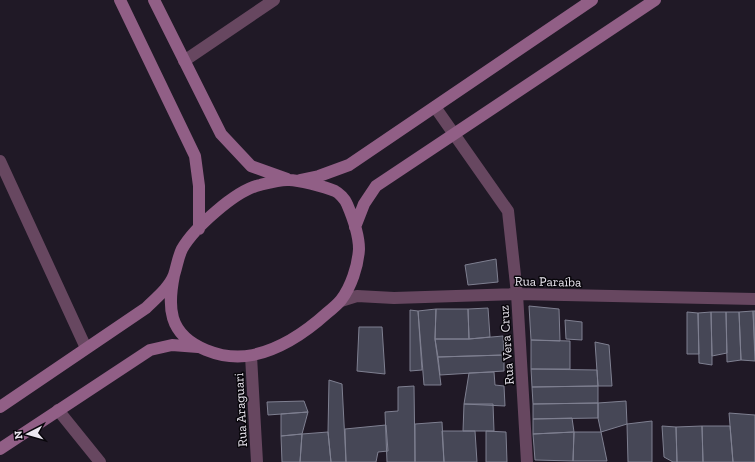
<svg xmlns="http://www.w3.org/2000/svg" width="755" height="462" viewBox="0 0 755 462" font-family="'Zilla Slab',serif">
	<rect width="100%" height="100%" fill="#201926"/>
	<path fill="#464756" stroke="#7f8091" d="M496,259L498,282L468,285L465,265Z
		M529,306L559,309L560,341L531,340Z
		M488,308L490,337L469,339L468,309Z
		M436,309H468L469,339H435Z
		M436,309L435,339L441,385H424L418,311Z
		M410,310L418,311L422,370L410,371Z
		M753,311H755V351Z
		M753,311L755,361L741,360L739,312Z
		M687,312L698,313L699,354H687Z
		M711,312H726L727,353L712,356Z
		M711,312L712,356V365L699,363L698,313Z
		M726,312H739L741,360L727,362Z
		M565,320L582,322V340L566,339Z
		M359,327H382L385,374L357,371Z
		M503,336L504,355L438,357L435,339H469Z
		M531,340L570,341V369H531Z
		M595,342L609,345L612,386H598Z
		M504,355V371L440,375L438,357Z
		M531,369L597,370L598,386L532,387Z
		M494,372L495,385L504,386L505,406L464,404L469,373Z
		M329,380L342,384L346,462H331L328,432Z
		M414,386L415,462H387L385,412L398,411V387Z
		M598,386V403L533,404L532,387Z
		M304,401L308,412L268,415L267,402Z
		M626,401L627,424L601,432L598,418V403Z
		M598,403V418L533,419V404Z
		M464,404H493L494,431H463Z
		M308,412L302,434L281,436V414Z
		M729,413L755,415V462H733Z
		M572,418L574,432L533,434V419Z
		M652,421V462H628L627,424Z
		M442,422L444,462H415V424Z
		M386,425L388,451L378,452L376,462H346L345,429Z
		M662,426L676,427L677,462H673L664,457Z
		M702,426L703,462H677L676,427Z
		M702,426H730L733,462H703Z
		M442,431H475L477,462H444Z
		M486,431L506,432L507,462H486Z
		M328,432L331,462H300L302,434Z
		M574,432L573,461L535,460L533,434Z
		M574,432H601L607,461H573Z
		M302,434L300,462H282L281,436Z"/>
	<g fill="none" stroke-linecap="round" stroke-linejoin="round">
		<path stroke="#674760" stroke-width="12" d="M184,61L274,0
			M435,107L508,211L517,294L527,462
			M0,161L86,348
			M341,301L357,296L394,298L517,294L755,299
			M251,356L257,462
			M58,410L100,462"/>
		<path stroke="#915f86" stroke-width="12" d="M120,0L195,156L199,186V229
			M154,0L221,134L251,166L287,179
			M300,180L319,176L349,165L592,0
			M355,227L364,204L376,186L655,0
			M0,407L146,308C156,298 169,288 174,275C177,266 178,257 182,249C194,228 236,190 260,185C268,183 278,180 287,180C296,179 326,187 335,191C339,193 345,199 347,204C353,218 359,234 359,249C358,266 351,287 341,300C337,305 332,309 327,313C306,332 281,349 253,355C225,361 182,348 173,318C169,304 171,290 174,275
			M0,449L150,350L172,345L198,347"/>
	</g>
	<g text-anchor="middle" stroke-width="3" stroke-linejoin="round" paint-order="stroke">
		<g font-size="13" fill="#ebe7f0" stroke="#08060b">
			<text transform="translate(548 281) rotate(1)" y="5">Rua Paraíba</text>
			<text transform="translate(506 345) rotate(-94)" y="5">Rua Vera Cruz</text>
			<text transform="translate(240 410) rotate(-93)" y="5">Rua Araguari</text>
		</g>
	</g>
	<g transform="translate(28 434) rotate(264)" stroke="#08060b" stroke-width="3" paint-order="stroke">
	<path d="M0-3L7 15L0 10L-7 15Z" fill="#ebe7f0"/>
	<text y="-6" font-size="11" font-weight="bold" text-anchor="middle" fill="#ebe7f0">N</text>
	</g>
</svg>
